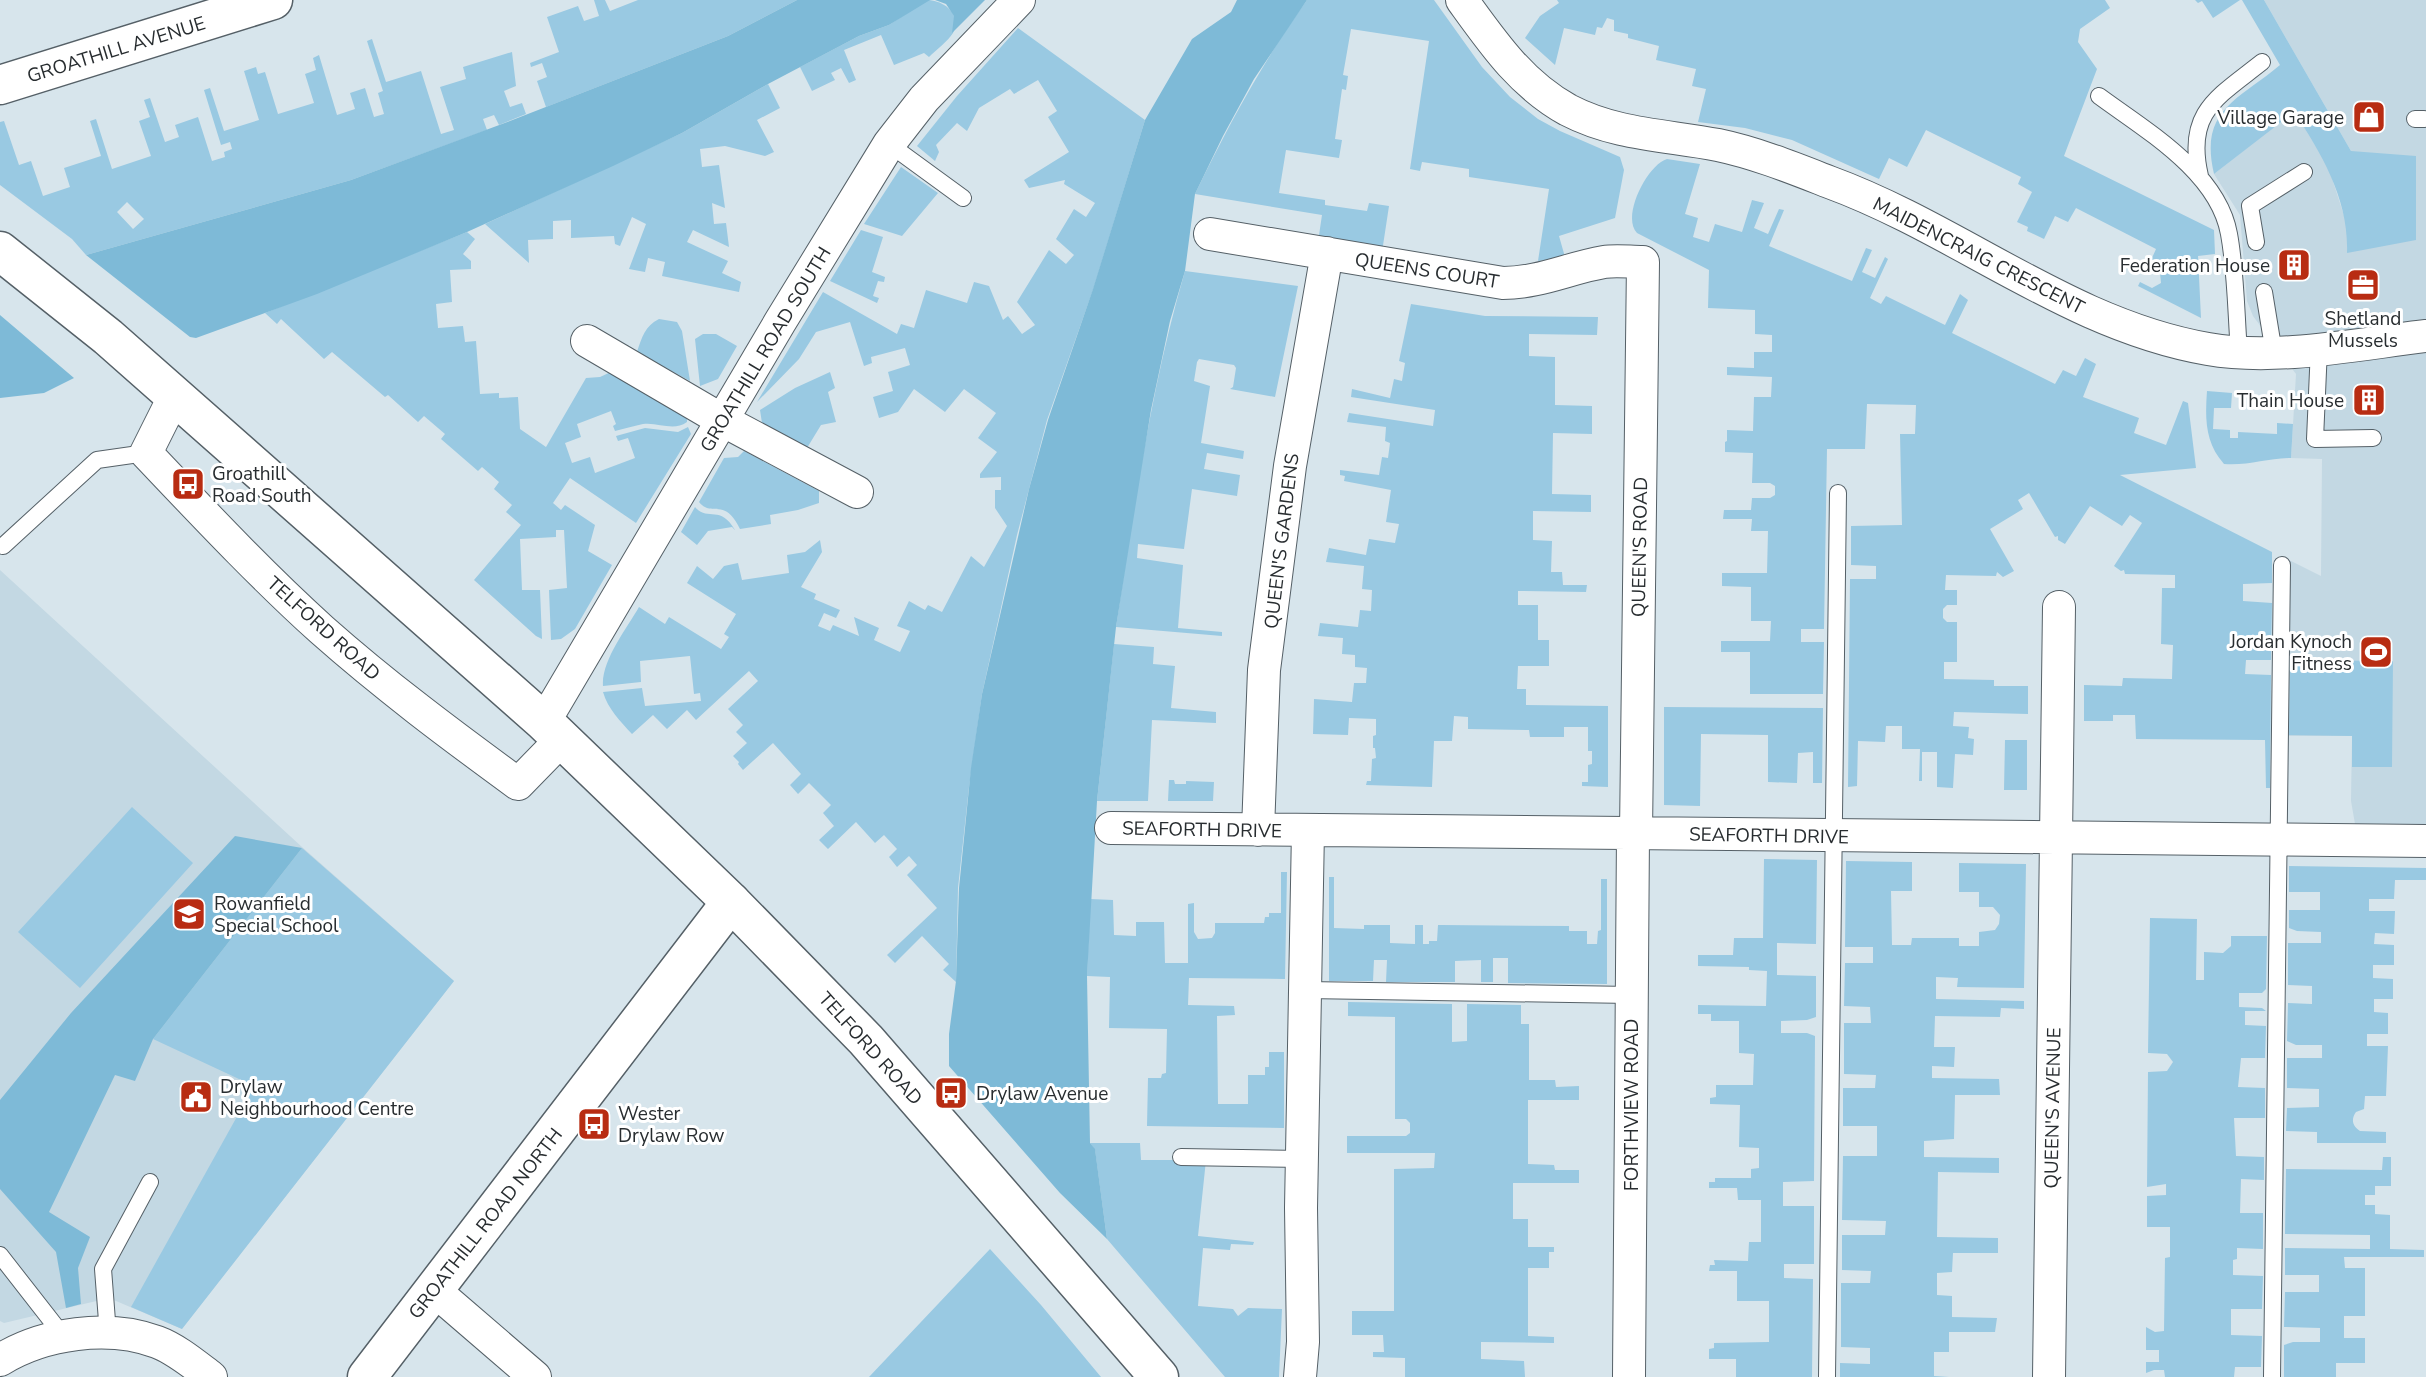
<svg xmlns="http://www.w3.org/2000/svg" width="2426" height="1377" viewBox="0 0 2426 1377" font-family="'Nunito Sans',sans-serif">
	<rect width="100%" height="100%" fill="#d7e5ec"/>
	<path fill="#c3d8e3" d="M2264,0H2426V841H2358L2351,801L2352,736H2280L2282,565L2283,557L2321,576L2322,459L2291,458L2296,374L2253,316L2247,301L2240,215L2214,174L2294,111L2328,166L2348,228L2351,151Z
		M0,570L302,847L454,981L182,1329L109,1298L4,1323L0,1321Z"/>
	<path fill="#99c9e2" fill-rule="evenodd" d="M594,0H605L610,11L638,0H797L728,36L546,107L537,81L547,77L542,63L531,67L530,63L559,52L547,17L578,6L584,21L599,16Z
		M927,0C943,0 963,14 953,33C948,41 936,50 929,57L924,53L894,65L881,35L844,50L856,80L849,83L841,68L831,73L835,80L812,91L800,67L859,36L889,25Z
		M1307,0H1434L1482,67L1510,97L1538,119L1560,131L1620,157L1624,170L1615,218L1559,236L1565,257L1538,261L1549,189L1469,177V169L1422,162L1420,171L1410,169L1429,41L1351,29L1343,75L1348,76L1346,90L1342,89L1335,139L1342,140L1339,158L1286,150L1279,193L1325,200V205L1367,211L1369,203L1389,206L1382,252L1318,242L1322,215L1195,194C1228,126 1263,61 1307,0Z
		M1557,0H2105L2110,8L2080,29L2078,42L2097,69L2064,156L2214,230L2215,254L2198,256L2201,318L2138,286L2140,282L2152,288L2161,283L2160,273L2148,267L2156,249L2076,208L2068,222L2055,216L2044,239L2027,231L2028,227L2017,222L2032,192L2018,184L2021,177L1926,130L1907,167L1889,158L1879,179L1792,140L1745,128L1698,122L1706,89L1692,86L1696,69L1656,60L1659,46L1628,38V34L1614,31V20L1607,18L1602,28L1597,27L1595,35L1564,28L1555,65L1525,38L1540,16L1559,3Z
		M2195,0H2240L2213,18L2202,1L2198,3Z
		M2242,0H2264L2351,151L2416,156V240L2347,253C2349,200 2322,154 2294,112L2214,174C2199,110 2237,101 2280,65Z
		M1018,28L1145,120L1094,287L1047,420L1017,535L982,694L969,787L958,888L956,982L943,970L949,964L922,936L895,963L887,955L937,908L907,875L917,865L909,856L897,867L889,857L897,849L884,835L875,843L856,822L828,849L819,840L834,826L823,813L831,805L809,783L798,794L790,785L801,774L773,743L743,770L738,764L739,762L733,756L747,743L736,732L743,725L728,709L758,681L749,671L696,720L687,710L667,729L653,715L632,734C620,721 608,709 603,692L642,688L645,706L701,701L700,693L694,694L690,656L640,661L641,682L603,686C601,661 627,628 639,607L665,624L669,617L721,649L729,637L724,634L736,614L687,583L697,566L713,579L724,566L738,563L742,580L789,573L787,555L805,552L820,540L822,552L801,587L816,594L814,599L840,610L836,618L824,613L818,626L830,631L833,625L859,636L854,617L879,628L874,640L900,652L910,631L897,626L909,601L925,610L928,605L942,612L971,556L984,567L1007,526L995,508V490H1001V477L980,478V474L997,452L978,438L996,413L964,389L945,412L914,389L898,412L879,418L873,397L893,391L888,372L910,365L905,348L871,357L872,363L864,366L850,322L816,332L799,359L757,402L823,292L897,334L901,324L914,328L926,290L967,303L974,282L989,286L1003,320L1008,316L1022,334L1035,325L1017,302L1049,250L1066,264L1074,255L1056,239L1074,209L1086,217L1095,203L1064,184L1065,180L1029,188L1024,180L1069,152L1048,117L1057,111L1038,80L1014,94L1010,89L979,108L967,131L957,123L936,145L939,152L935,161L917,146L957,96Z
		M372,39L386,82L421,71L441,134L454,130L440,87L466,79L463,67L512,52L516,86L504,91L510,107L522,103L526,114L499,125L494,115L483,119L487,130L351,180L86,255L72,239L0,185V122L4,121L19,165L31,161L43,196L70,187L64,168L101,156L90,121L96,119L112,169L151,156L139,121L150,117L144,100L150,98L165,142L179,137L175,125L198,117L212,161L225,157L224,152L232,149L230,142L221,145L204,90L210,88L224,131L259,120L244,71L256,67L258,74L265,72L278,114L314,103L305,74L316,70L313,58L319,55L337,115L355,109L350,93L365,88L374,117L384,114L378,93L383,91L367,41ZM127,202L144,219L133,229L117,212Z
		M768,84L780,108L757,120L774,152L765,156L725,146L700,149L702,167L719,165L725,208L712,203L714,224L726,223L729,247L693,230L687,242L728,261L722,273L741,282L739,292L662,276L665,262L648,258L645,272L629,269L646,224L632,217L620,246L615,244L614,236L571,238V220L553,221V239L528,240L529,263L485,224L682,133Z
		M1667,159L1700,164L1685,214L1698,218L1693,237L1709,242L1715,224L1742,232L1752,200L1764,203L1754,228L1768,234L1779,209L1784,210L1769,246L1852,281L1866,248L1872,250L1862,272L1875,278L1885,257L1888,259L1870,298L1881,304L1886,296L1945,325L1960,294L1968,300L1952,333L2055,384L2063,370L2076,376L2085,358L2096,364L2083,397L2139,418L2134,433L2166,445L2183,401L2188,403L2196,468L2120,475L2272,552V583L2243,584V601L2272,603L2271,660H2246L2245,674L2271,675L2270,788H2266L2265,740L2136,739L2135,715H2113V721H2084V685L2122,686L2123,678L2172,679L2173,645L2161,644L2162,588H2175V575L2125,574L2124,570L2121,571L2114,566L2142,523L2130,515L2122,526L2090,506L2065,544L2058,540V536L2055,537L2029,493L2018,500L2023,509L1990,529L2014,571L2003,577L1997,572L1996,576L1946,575L1945,590H1957V605H1947L1943,609V618L1947,622H1957V662H1944V679L1994,680V686H2028V714L1954,712L1953,726L1969,727L1968,738L1974,739L1973,755L1955,754L1953,788L1937,787V752H1922V781H1919L1920,749H1902V726H1886L1885,742L1858,741L1857,786L1848,787L1850,579H1876V566L1851,565V526L1902,525L1900,434H1915L1916,405L1867,404L1865,449H1827L1824,629H1801V642H1824L1823,694H1750V652H1721V641H1770L1771,621H1751V587L1722,586V573H1767L1768,531H1751L1752,519H1723L1724,510H1751L1752,498H1770L1775,495V486L1770,483H1752L1753,453L1725,452V442L1727,441V430L1753,431L1754,397H1771L1772,377L1727,375V367L1754,368V352H1772V335L1755,334V310L1708,308L1709,270L1637,233C1621,217 1647,165 1667,159Z
		M901,167L938,193L902,236L864,224Z
		M861,230L883,237L872,272L885,277L884,282L878,281L873,296L879,298L877,303L830,281Z
		M467,232L475,239L463,254L471,261V269L450,270L452,302L436,304L438,328L463,326L465,342L476,341L480,394L499,393V398L518,397L520,429L546,447L586,378L600,377L613,371L687,412V422C673,432 659,422 643,424C633,426 624,429 615,431L613,426L616,424L611,411L577,424L581,437L565,443L572,463L590,457L595,473L635,458L628,438L618,441L616,436L645,428L678,432L688,427L691,434L636,523L570,478L553,503L561,510L565,505L595,525L588,551L612,565L575,629L561,639L551,640L549,590L567,588L564,530H556V537L520,539L522,590H540L542,639L536,636L474,580L521,525L506,512L512,505L494,489L499,482L482,467L478,471L441,439L445,434L424,416L418,422L388,395L385,397L332,352L324,359L281,319L277,324L265,313Z
		M1185,271L1298,286L1275,397L1230,389L1233,387L1236,368L1234,365L1199,359L1197,362L1194,381L1210,386L1201,443L1244,451L1243,459L1207,453L1204,469L1240,475L1237,496L1192,489L1184,549L1138,544L1137,558L1183,565L1178,628L1222,632V636L1116,627C1134,507 1151,387 1185,271Z
		M1411,304L1485,316L1598,317L1597,335L1529,334V356L1555,357V405L1592,406V434L1553,433L1552,494L1591,495V512L1533,511V540L1552,541L1551,572H1562L1563,585H1587L1586,592L1518,591V605H1538V640H1549V666H1518L1517,689H1526V705L1608,706V787L1582,786V782H1588V765L1592,764V751H1588V727H1564V737H1530L1529,730L1468,729V717L1454,716L1452,741H1434L1432,787L1366,785L1367,781H1371L1372,759L1376,758L1375,748H1373V736L1376,735V719L1349,718L1348,735L1313,734L1314,699L1352,702L1354,683H1366L1367,668L1355,667V655L1342,654L1343,638L1318,636L1320,623L1358,627L1360,610L1371,611L1372,590L1362,589L1364,566L1326,562L1329,548L1366,555L1369,539L1395,543L1399,524L1386,522L1391,490L1344,481L1345,476L1340,475V470L1379,475L1382,457L1388,458L1390,443L1385,441L1386,427L1347,422L1349,413L1433,426L1435,410L1351,397L1352,389L1390,398L1394,379L1402,381L1405,363L1399,361Z
		M659,319L677,322L682,331L690,381L637,352C642,337 645,326 659,319Z
		M703,334H716L737,346L718,379L700,386L695,339Z
		M830,372L835,388L828,392L836,422L821,425L807,448L762,423L760,410L795,388Z
		M2207,391L2232,393L2231,408H2214L2213,429L2230,430V438H2238V432L2277,434V423L2293,424L2291,458C2269,458 2247,466 2224,464C2205,443 2205,419 2207,391Z
		M744,451L819,491V503L798,510L770,515L771,524L740,529C724,496 712,518 699,502L724,458L738,457Z
		M695,507C708,522 720,504 735,530L732,527L708,531L697,545L681,532Z
		M1114,644L1154,647L1153,664L1175,666L1171,708L1216,712V723L1152,720L1148,801H1097Z
		M2290,660L2393,661L2392,767H2352V736L2289,735Z
		M1664,707L1823,708L1822,783H1813V752L1798,753L1797,783L1768,782V735L1701,734L1700,806L1664,805Z
		M2005,740H2027V790H2004Z
		M1169,780H1174L1175,784H1186V781L1214,782L1213,801H1168Z
		M132,807L193,863L80,988L18,932Z
		M302,848L454,981L182,1329L131,1307L254,1086L153,1039Z
		M1764,859L1817,860L1816,944L1777,943V975L1816,976V1017L1807,1020L1781,1021V1033H1807L1815,1036L1814,1181L1783,1182V1206H1814V1264H1784V1278L1813,1279L1812,1377H1736V1359H1709V1349L1714,1348V1343L1769,1342V1301H1737V1271H1709L1710,1265H1715L1714,1260L1748,1261L1749,1242H1761V1200H1738L1737,1188H1709V1182H1715V1178H1751V1169L1759,1168V1148L1739,1147L1740,1105L1710,1104V1098L1716,1097V1085H1753L1754,1054L1739,1053V1021H1711V1014H1698V1005L1766,1006L1767,971L1749,970V967L1698,966V955H1733L1734,938H1763Z
		M1846,861L1912,862V891H1891L1892,945H1911L1912,938H1959V946H1979V932L1995,930L1999,924L2000,915L1993,907H1979V892H1959V863L2026,864L2024,988L1957,987L1958,978L1936,977V999L2024,1001V1009L2001,1008L2000,1017L1935,1016L1934,1047H1955L1954,1067L1932,1066V1078L1999,1079L2000,1095H1955L1954,1139L1924,1141V1157L1999,1158V1173L1938,1172L1937,1237L1998,1238V1253H1953L1952,1272L1937,1273V1295L1952,1296V1317L1997,1318L1995,1332H1949V1352H1934V1376L1949,1377H1840V1363L1870,1364V1348L1841,1347V1283H1870L1871,1271L1842,1270V1235H1885L1886,1221L1842,1220L1843,1156H1877V1126H1843V1088H1875L1876,1075L1844,1074V1023H1871L1870,1007L1844,1006L1845,963H1873V947H1845Z
		M2289,866L2426,868V880H2395L2394,899H2369V911H2395L2394,934L2375,933L2374,944L2394,945V965H2373V978L2393,979V999H2374V1012L2388,1013V1034H2367V1046H2388L2386,1096H2365L2364,1109L2356,1112C2351,1119 2352,1126 2360,1131L2386,1132V1143H2317V1132L2286,1131L2287,1108L2319,1107V1089L2287,1088V1058H2322V1045H2296L2287,1041L2288,1003L2312,1004V986L2288,985V943H2321V932L2297,931L2289,928V910H2320V892H2289Z
		M1281,872H1287L1285,979L1189,978L1188,1005L1234,1006L1235,1015L1217,1016L1218,1104H1248V1075H1265V1067H1269V1052H1284V1128L1147,1126L1148,1078H1161L1162,1074L1166,1073L1167,1029L1109,1028L1110,977L1087,976L1090,899L1113,900L1114,935L1136,936V922H1164L1165,963H1188V904L1194,903V932L1198,939L1212,938L1215,933V923H1264L1265,917H1269V913H1281Z
		M1329,877H1334V928L1364,929V925H1390V943L1415,944V925H1423V944H1429V941H1437L1438,925H1441L1569,926V931H1587V944H1597L1598,931L1601,930V879H1607V984L1508,983V958H1493V982H1481V960L1455,961V982H1386L1387,960H1374L1373,981H1329Z
		M2150,918L2197,919L2196,980H2204V952L2223,953L2231,946V936H2267L2266,989L2262,993H2239V1007L2262,1008L2266,1011H2245V1025L2266,1026L2265,1058H2241L2238,1087L2265,1088V1118H2234L2236,1156L2264,1157V1180L2241,1179L2240,1213H2263V1249L2237,1248V1259L2233,1260V1275L2263,1276L2262,1309H2231V1335L2262,1336L2261,1367H2235L2234,1377H2165L2164,1370H2154L2146,1373V1362H2159V1350H2146V1327L2155,1332L2164,1331L2165,1258L2170,1257V1227H2147V1196L2166,1195V1184L2147,1187L2148,1072L2167,1071L2173,1062L2167,1054L2148,1053Z
		M1348,1002L1452,1004V1042L1467,1041V1004L1521,1005V1024H1529V1080H1555L1556,1087L1579,1086V1100H1528V1164L1554,1165L1555,1170H1579V1183H1513V1219H1528V1247H1554V1252H1549V1268H1528V1336L1554,1337V1343L1481,1342V1359L1524,1361L1525,1377H1405V1358L1373,1357V1352H1384L1383,1335H1352V1311H1394V1169L1434,1168L1435,1153H1347V1136H1406L1410,1133V1123L1406,1119H1395V1017L1348,1016Z
		M1090,1143H1140L1141,1160H1206L1198,1236L1254,1242L1253,1245L1231,1244L1230,1250L1203,1248L1198,1306L1233,1309L1238,1316L1248,1308L1282,1309L1279,1377H1225L1107,1239L1095,1150Z
		M2383,1157H2391V1186H2375V1195H2365V1205H2375V1214L2390,1215V1249L2424,1250V1257H2344L2345,1268H2365V1316H2344V1338H2365V1363H2336V1377H2284V1345L2293,1342H2320V1328L2284,1327L2285,1292H2319V1275H2285V1248L2370,1249V1235L2285,1234L2286,1169L2382,1170Z
		M990,1249L1041,1305L1101,1377H869Z"/>
	<path fill="#7ebad7" d="M797,0H930L889,25L859,36L768,84L682,133L613,166L467,232L317,294L196,338L190,337L86,255L351,180L502,124L728,36Z
		M935,0H985L952,33L954,16L946,4Z
		M1237,0H1307L1254,79L1223,136L1195,194L1185,271L1170,321L1151,410L1116,627L1097,801L1087,976L1090,1143L1095,1149L1107,1239L1060,1193L949,1066V1034L956,981L959,888L971,768L982,694L1029,489L1048,420L1093,289L1145,120L1192,39L1231,12Z
		M0,315L74,378L44,393L0,398Z
		M235,836L302,848L153,1039L135,1081L115,1075L49,1212L90,1237L78,1268L81,1304L66,1308L56,1252L0,1189V1100L71,1013Z"/>
	<g fill="none" stroke-linecap="round" stroke-linejoin="round">
		<defs>
			<path id="lane" d="M2099,96C2145,130 2218,172 2229,234C2236,272 2236,313 2239,352
				M2415,119H2424
				M889,144L963,198
				M2200,176C2185,112 2218,97 2262,62
				M2256,242L2250,206L2304,172
				M2264,292L2274,353
				M2319,348L2315,439L2373,438
				M3,546L97,460L146,453
				M1306,990L1631,995
				M1181,1157L1302,1159
				M0,1255L64,1337
				M108,1334L103,1269L150,1182
				M1827,1377L1838,493
				M2272,1377L2282,565"/>
			<path id="street" d="M1462,0C1493,43 1521,84 1568,110C1616,135 1666,135 1718,145C1756,153 1793,168 1829,182C1960,230 2069,325 2208,349C2276,361 2358,344 2426,336
				M1210,234L1503,283C1539,283 1569,268 1604,262C1616,260 1630,262 1643,262L1636,833
				M587,341L722,420L857,492
				M174,397L146,453C203,513 260,574 322,630C384,685 451,735 518,784L562,739
				M544,722L780,322L889,144L924,99L1019,0
				M1111,828L2426,841
				M1258,830L1264,670L1290,466L1327,253
				M434,1290L535,1377
				M0,1360C44,1333 108,1324 157,1342C176,1349 195,1365 211,1377
				M1300,1377L1303,1342L1301,1208L1308,830
				M1629,1377L1633,833
				M2049,1377L2059,607"/>
			<path id="secondary" d="M0,85L273,0
				M367,1377L731,902"/>
			<path id="primary" d="M0,251L108,337L544,722L731,902L866,1040L1159,1377"/>
		</defs>
		<use href="#lane" stroke="#556067" stroke-width="18"/>
		<use href="#street" stroke="#556067" stroke-width="34"/>
		<use href="#secondary" stroke="#556067" stroke-width="41"/>
		<use href="#primary" stroke="#556067" stroke-width="41"/>
		<use href="#lane" stroke="#fff" stroke-width="16"/>
		<use href="#street" stroke="#fff" stroke-width="32"/>
		<use href="#secondary" stroke="#fff" stroke-width="38"/>
		<use href="#primary" stroke="#fff" stroke-width="38"/>
	</g>
	<defs>
		<symbol id="shop-square" viewBox="-11 -11 22 22"><rect x="-9" y="-9" width="18" height="18" rx="4" fill="#b82c12" stroke="#fff"/><path d="M-5-2.5h2.3a2.7 3.5 0 0 1 5.4 0H5L5.5 6h-11ZM-1.5-2.5h3a1.5 2.3 0 0 0-3 0Z" fill="#fff"/></symbol>
		<symbol id="building-square" viewBox="-11 -11 22 22"><rect x="-9" y="-9" width="18" height="18" rx="4" fill="#b82c12" stroke="#fff"/><path d="M-4-6H4V6H1V3H-1V6H-4ZM-2.5-4.3h1.7v1.8h-1.7ZM.8-4.3h1.7v1.8H.8ZM-2.5-1h1.7V.8h-1.7ZM.8-1h1.7V.8H.8Z" fill="#fff"/></symbol>
		<symbol id="office-square" viewBox="-11 -11 22 22"><rect x="-9" y="-9" width="18" height="18" rx="4" fill="#b82c12" stroke="#fff"/><path d="M-6-3h4V-5.5h4V-3h4V5H-6ZM-1-4.5V-3h2v-1.5ZM-6 0V1H6V0Z" fill="#fff"/></symbol>
		<symbol id="bus-square" viewBox="-11 -11 22 22"><rect x="-9" y="-9" width="18" height="18" rx="4" fill="#b82c12" stroke="#fff"/><path d="M-5-6H5V4H4V6H2V4H-2V6H-4V4H-5ZM-3.5-4V0h7V-4ZM-3.5 1.2v1.5H-2V1.2ZM2 1.2v1.5H3.5V1.2Z" fill="#fff"/></symbol>
		<symbol id="stadium-square" viewBox="-11 -11 22 22"><rect x="-9" y="-9" width="18" height="18" rx="4" fill="#b82c12" stroke="#fff"/><path d="M0-5a6.5 5 0 1 0 0 10a6.5 5 0 1 0 0-10ZM-3.5-1.8h7v3.6h-7Z" fill="#fff"/></symbol>
		<symbol id="school-square" viewBox="-11 -11 22 22"><rect x="-9" y="-9" width="18" height="18" rx="4" fill="#b82c12" stroke="#fff"/><path d="M0-5L7-2L0 1L-7-2ZM-4 1L0 2.5L4 1V4Q0 6-4 4Z" fill="#fff"/></symbol>
		<symbol id="civic-square" viewBox="-11 -11 22 22"><rect x="-9" y="-9" width="18" height="18" rx="4" fill="#b82c12" stroke="#fff"/><path d="M-.6-6.5H3V-4.5H.6V-3L4-1V1h2V6H-6V1h2V-1L-.6-3ZM-1.2 2.5V6h2.4V2.5Z" fill="#fff"/></symbol>
	</defs>
	<g fill-rule="evenodd">
		<use href="#shop-square" x="2350" y="98" width="38" height="38"/>
		<use href="#building-square" x="2275" y="246" width="38" height="38"/>
		<use href="#office-square" x="2344" y="266" width="38" height="38"/>
		<use href="#building-square" x="2350" y="381" width="38" height="38"/>
		<use href="#bus-square" x="169" y="465" width="38" height="38"/>
		<use href="#stadium-square" x="2357" y="633" width="38" height="38"/>
		<use href="#school-square" x="170" y="895" width="38" height="38"/>
		<use href="#bus-square" x="932" y="1074" width="38" height="38"/>
		<use href="#civic-square" x="177" y="1078" width="38" height="38"/>
		<use href="#bus-square" x="575" y="1105" width="38" height="38"/>
	</g>
	<g text-anchor="middle" stroke-width="6" stroke-linejoin="round" paint-order="stroke">
		<g font-size="19" fill="#282d30" stroke="#fff">
			<text transform="translate(116 49) rotate(-17)" y="7">GROATHILL AVENUE</text>
			<text transform="translate(1979 255) rotate(27)" y="7">MAIDENCRAIG CRESCENT</text>
			<text transform="translate(1427 270) rotate(9)" y="7">QUEENS COURT</text>
			<text transform="translate(765 349) rotate(-59)" y="7">GROATHILL ROAD SOUTH</text>
			<text transform="translate(1281 541) rotate(-83)" y="7">QUEEN'S GARDENS</text>
			<text transform="translate(1639 547) rotate(-89)" y="7">QUEEN'S ROAD</text>
			<text transform="translate(324 628) rotate(42)" y="7">TELFORD ROAD</text>
			<text transform="translate(1202 829) rotate(1)" y="7">SEAFORTH DRIVE</text>
			<text transform="translate(1769 835) rotate(1)" y="7">SEAFORTH DRIVE</text>
			<text transform="translate(871 1048) rotate(48)" y="7">TELFORD ROAD</text>
			<text transform="translate(1631 1105) rotate(-90)" y="7">FORTHVIEW ROAD</text>
			<text transform="translate(2052 1108) rotate(-89)" y="7">QUEEN'S AVENUE</text>
			<text transform="translate(485 1223) rotate(-52)" y="7">GROATHILL ROAD NORTH</text>
		</g>
		<g font-size="19" fill="#282d30" stroke="#fff" text-anchor="start">
			<text x="2344" y="124" text-anchor="end">Village Garage</text>
			<text x="2270" y="272" text-anchor="end">Federation House</text>
			<text x="2363" y="325" text-anchor="middle">Shetland<tspan x="2363" dy="22">Mussels</tspan></text>
			<text x="2344" y="407" text-anchor="end">Thain House</text>
			<text x="212" y="480">Groathill<tspan x="212" dy="22">Road South</tspan></text>
			<text x="2352" y="648" text-anchor="end">Jordan Kynoch<tspan x="2352" dy="22">Fitness</tspan></text>
			<text x="214" y="910">Rowanfield<tspan x="214" dy="22">Special School</tspan></text>
			<text x="220" y="1093">Drylaw<tspan x="220" dy="22">Neighbourhood Centre</tspan></text>
			<text x="976" y="1100">Drylaw Avenue</text>
			<text x="618" y="1120">Wester<tspan x="618" dy="22">Drylaw Row</tspan></text>
		</g>
	</g>
</svg>
